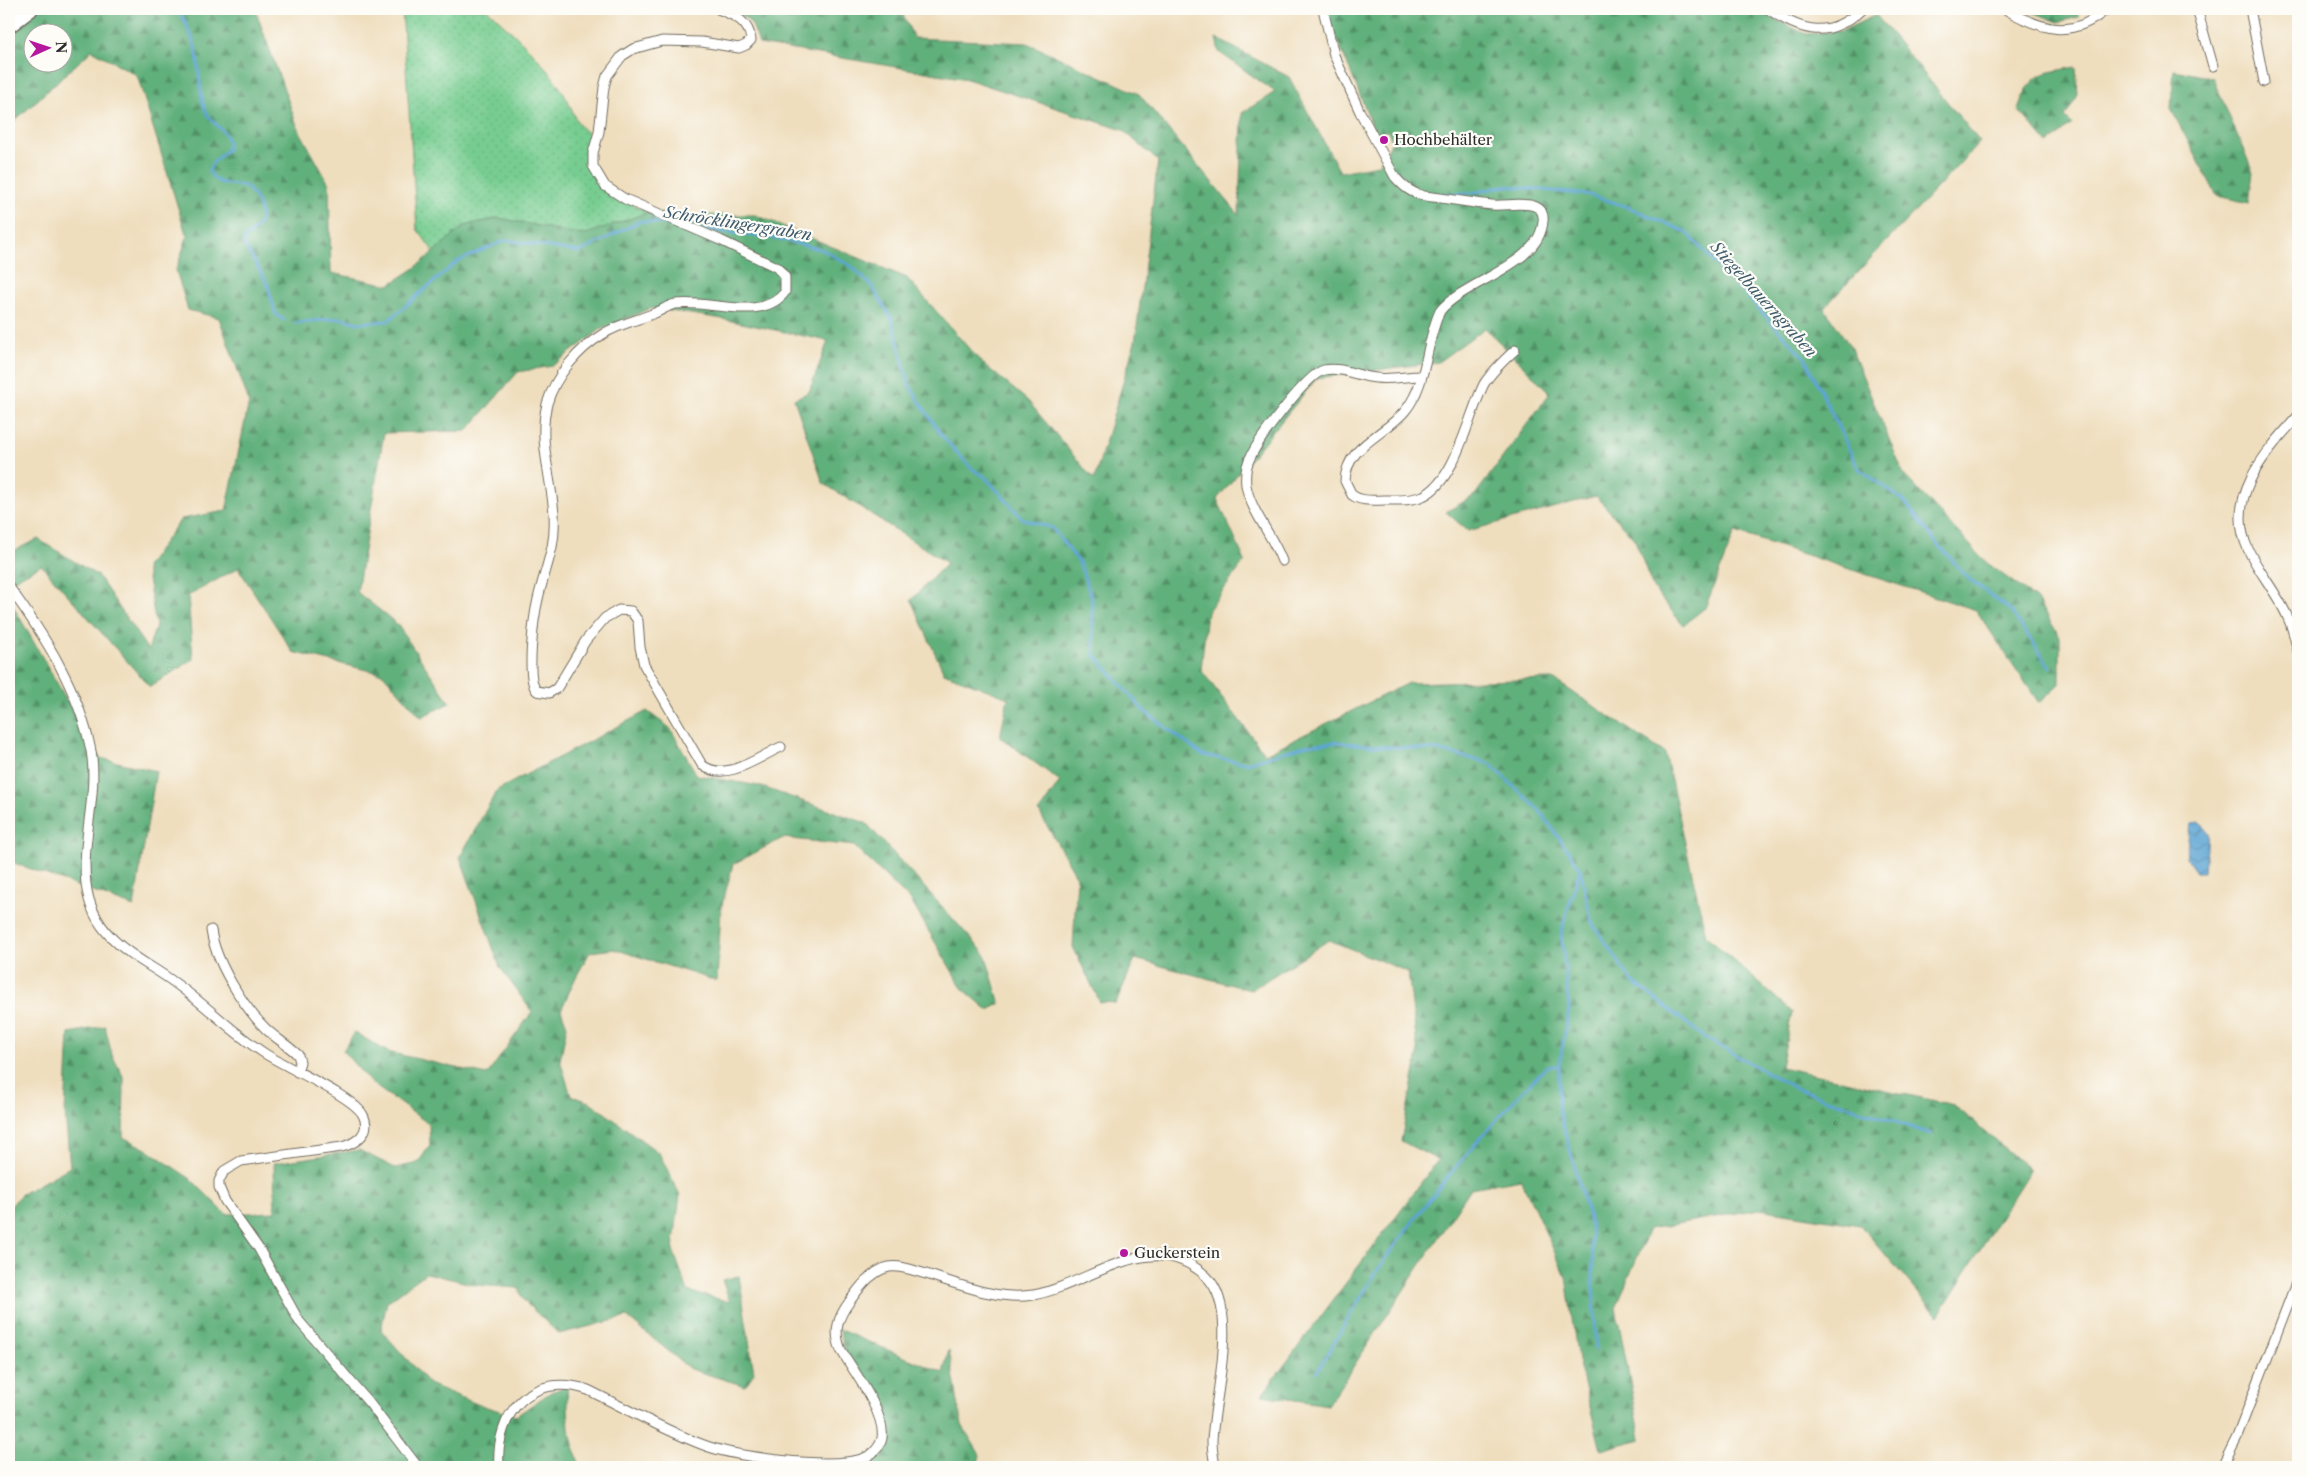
<svg xmlns="http://www.w3.org/2000/svg" width="2307" height="1476" viewBox="0 0 2307 1476" font-family="'Libre Caslon Text',serif">
	<defs>
		<pattern id="grass-dots" width="8" height="8" patternUnits="userSpaceOnUse" patternTransform="scale(1.25)"><rect width="8" height="8" fill="#77cd91"/><path d="M2 2h.1M6 6h.1" fill="none" stroke="#67b07d" stroke-width="1.8" stroke-linecap="round"/></pattern>
		<pattern id="forest-firs" width="22" height="20" patternUnits="userSpaceOnUse" patternTransform="scale(1.25)"><rect width="22" height="20" fill="#61b07b"/><path d="M5 1l3.5 6h-7zM16 11l3.5 6h-7z" fill="#508f65"/></pattern>
		<pattern id="water-waves" width="16" height="10" patternUnits="userSpaceOnUse" patternTransform="scale(1.25)"><rect width="16" height="10" fill="#5da5d4"/><path d="M0 5q4-4 8 0t8 0" fill="none" stroke="#4d87ac"/></pattern>
	</defs>
	<rect width="100%" height="100%" fill="#fdfcf7"/>
	<filter id="ink" filterUnits="userSpaceOnUse"><feTurbulence type="fractalNoise" baseFrequency=".02" numOctaves="2"/><feDisplacementMap in="SourceGraphic" scale="10" xChannelSelector="R" yChannelSelector="G"/><feConvolveMatrix kernelMatrix="1 2 1 2 8 2 1 2 1" color-interpolation-filters="sRGB"/></filter>
	<filter id="wash" filterUnits="userSpaceOnUse"><feTurbulence type="fractalNoise" baseFrequency=".0096" numOctaves="4" result="noise"/><feDisplacementMap in="SourceGraphic" scale="20" xChannelSelector="R" yChannelSelector="G"/><feGaussianBlur stdDeviation="1.12" result="paint"/><feColorMatrix in="noise" values="0 0 0 0 0 0 0 0 0 0 0 0 0 0 0 0 0 1.4 0 .05"/><feComposite in="paint" operator="in"/></filter>
	<g filter="url(#wash)">
		<rect width="100%" height="100%" fill="#efdebe"/>
		<path fill="url(#grass-dots)" stroke="#517c5e" d="M402,9H487C515,35 546,62 565,96C575,113 574,126 593,136C581,191 606,192 649,212L583,236L499,218L464,226L434,252L417,229Z"/>
		<path fill="url(#forest-firs)" stroke="#466e53" fill-rule="evenodd" d="M9,9H255L298,128L329,184L331,273L389,285L415,268L464,226L499,218L583,235L649,212L688,215H756L907,278L981,362L1028,401L1094,480L1135,342L1158,161L1123,130L967,79L759,44C751,19 750,19 727,9H900L914,38L1027,43L1139,94L1239,215L1242,113L1275,92L1219,52L1216,38L1289,77L1340,172L1378,165L1392,142L1388,130L1376,135L1325,9H1760L1768,16L1806,34L1842,31L1876,15L1980,142L1824,308L1850,346L1904,475L1987,563L2036,599L2060,637V684L2039,703L1976,610L1735,532L1705,608L1683,625L1653,588L1635,540L1596,496L1468,531L1446,512L1475,495L1550,393L1485,328L1438,362L1317,378L1217,499L1245,561L1207,612L1201,670L1265,754L1408,683L1553,679L1665,753L1706,936L1792,1012L1781,1067L1954,1105L2030,1170L1938,1316L1860,1225L1759,1209L1649,1229L1616,1308L1641,1439L1601,1450L1578,1360L1566,1277L1521,1179L1471,1188L1328,1405L1262,1395L1438,1160L1401,1141L1418,1054L1408,972L1329,940L1251,990L1135,959L1116,1003L1100,1002L1073,947L1077,877L1039,812L1060,781L1000,737L1008,698L944,673L911,600L947,563L823,483L794,399L809,392L828,341L717,318L651,308L600,330L552,366L518,372L467,431L384,433L357,592L397,624L450,703L421,717L383,674L293,652L238,568L188,596L193,659L150,687L41,565L9,583V553L38,539L98,576L148,650L156,626L146,567L181,519L226,511L249,402L219,318L188,310L176,270L187,237L137,75L92,50L9,126ZM32,32H62V62H32Z
			M2025,9H2074L2079,17L2058,22Z
			M2076,67L2078,95L2065,117L2072,124L2048,144L2018,109C2031,73 2041,73 2076,67Z
			M2174,70L2213,78L2253,172L2249,203L2217,196L2171,109Z
			M9,599L100,758L156,771L134,907L9,861Z
			M647,711L670,728L697,775L759,786L866,823L985,954L1000,1004L988,1010L962,988L911,901L854,846L783,838L733,864L721,909L717,981L614,949L590,952L576,977L561,1010L567,1026L560,1060L571,1096L590,1102L659,1153L680,1195L673,1250L688,1291L730,1302L722,1280L739,1276L754,1373L745,1386L690,1369L627,1317L559,1334L525,1302L518,1288L476,1285L426,1273L387,1302L381,1330L429,1384L477,1404L516,1416L551,1392L567,1386L569,1429L580,1467H9V1209L20,1195L70,1167L65,1113L69,1033L105,1026L112,1055L124,1078L123,1137L146,1149L191,1179L226,1214L275,1212L274,1163L359,1150L395,1168L418,1163L430,1145L429,1124L371,1083L343,1051L354,1032L388,1052L487,1075L532,1012L500,967L460,857L497,790Z
			M840,1330L943,1373L949,1350L962,1425L980,1455L977,1467H876L873,1463L887,1439C886,1431 885,1420 882,1412C872,1385 842,1360 840,1330Z"/>
		<path fill="url(#water-waves)" stroke="#446880" d="M2201,823L2208,833L2205,872H2196L2186,858L2189,831L2192,824Z"/>
		<g fill="none" stroke-linecap="round" stroke-linejoin="round">
			<path stroke="#5da5d4" stroke-width="3" d="M178,9C186,23 194,38 197,55C199,68 200,101 206,112C211,123 230,132 228,146C227,156 212,156 209,172C218,187 230,183 245,186C255,194 268,216 256,228C253,232 248,235 244,239V244L267,283L276,315L284,320
				M1443,194L1472,193L1505,186L1590,195L1628,207L1686,232L1805,358L1858,468L1904,501L1934,540L1969,579L2010,610L2050,667
				M703,229L780,239L823,250L851,266L871,285L892,319L909,385L942,436L971,468L985,477L1023,519L1052,528L1079,562L1092,599L1094,654L1143,710L1202,755L1246,763L1307,745L1337,742L1374,746L1437,750L1489,763L1540,811L1580,868L1592,923L1631,980L1707,1039L1795,1088L1931,1134
				M295,323L340,318L358,323L388,321L458,261L506,240L580,252L640,221L677,225
				M1580,869L1561,932L1569,1009L1559,1066L1558,1107L1591,1226L1596,1350
				M1317,1372C1340,1333 1362,1292 1388,1255C1436,1188 1489,1125 1547,1066H1559"/>
		</g>
	</g>
	<g filter="url(#ink)">
		<g fill="none" stroke-linecap="round" stroke-linejoin="round">
			<defs>
				<path id="street" d="M718,9C734,15 749,21 751,40L746,45L739,48L702,42L662,41L633,49L622,56L607,76L604,87L599,132L593,153V166L605,186L625,199L720,240L778,268L785,277V292C762,323 709,299 676,304C668,305 663,310 655,313C638,320 619,324 603,334C578,349 555,376 547,404C535,451 562,500 552,547C548,565 542,581 538,599C534,616 525,680 537,691L549,693L557,688L586,640L605,618L619,610L631,611L638,621L640,647L644,665L702,765C726,783 758,757 781,747
					M1323,9L1334,55L1360,112L1395,177C1404,187 1411,193 1424,196C1447,198 1469,203 1492,205C1506,206 1521,202 1534,206C1541,208 1544,214 1543,221C1540,266 1465,280 1440,311C1425,343 1428,383 1405,411C1385,435 1346,446 1345,481L1352,495C1361,502 1374,500 1385,500C1397,500 1411,501 1423,496C1456,481 1469,413 1484,384C1492,371 1504,360 1515,350
					M1768,9C1803,33 1830,39 1862,9
					M2005,9C2041,30 2072,40 2107,9
					M2197,9L2213,66
					M2250,9L2264,82
					M2298,416C2266,452 2224,497 2248,549C2259,573 2278,594 2288,618C2293,629 2295,640 2298,651
					M1282,561C1273,536 1250,510 1246,485C1245,476 1246,465 1251,456C1259,439 1307,374 1324,370C1341,366 1359,377 1376,378C1391,380 1406,376 1422,376
					M9,587C45,636 79,690 91,751C102,812 60,886 111,937C129,956 154,967 175,983C206,1005 233,1033 264,1053C285,1067 353,1096 363,1115C372,1132 357,1143 342,1147L241,1161L224,1171L219,1181V1187L225,1201L259,1249L299,1321L370,1404L418,1467
					M211,930C215,961 243,1006 265,1028C275,1038 288,1045 298,1055L300,1062L297,1072
					M499,1467C495,1412 532,1371 588,1390C625,1408 662,1429 701,1444C733,1457 828,1469 862,1459C871,1456 880,1448 882,1438C886,1414 853,1370 841,1350C833,1331 838,1317 850,1301C858,1289 873,1270 889,1267C901,1265 915,1271 926,1274C959,1284 998,1301 1033,1295C1090,1285 1151,1225 1206,1276C1241,1310 1214,1396 1212,1441C1212,1450 1214,1459 1215,1467
					M2222,1467L2237,1437L2298,1278"/>
				<path id="primary" d="M9,25L30,9"/>
			</defs>
			<use href="#street" stroke="#706a5e" stroke-width="11"/>
			<use href="#primary" stroke="#706a5e" stroke-width="18"/>
			<use href="#street" stroke="#fff" stroke-width="9"/>
			<use href="#primary" stroke="#fff" stroke-width="15"/>
		</g>
	</g>
	<g fill="#b5179e" stroke="#fdfcf7" stroke-width="2">
		<circle cx="1384" cy="140" r="5"/>
		<circle cx="1124" cy="1253" r="5"/>
	</g>
	<g text-anchor="middle" stroke-width="4.5" stroke-linejoin="round" paint-order="stroke">
		<g font-size="15" fill="#2b2b2b" stroke="#fdfcf7" text-anchor="start">
			<text x="1394" y="145">Hochbehälter</text>
			<text x="1134" y="1258">Guckerstein</text>
		</g>
		<g font-size="16" font-style="italic" fill="#3f5c6f" stroke="#fdfcf7">
			<text transform="translate(738 223) rotate(9)" y="6">Schröcklingergraben</text>
			<text transform="translate(1764 299) rotate(48)" y="6">Stiegelbauerngraben</text>
		</g>
	</g>
	<rect width="2307" height="1476" fill="none" stroke="#fdfcf7" stroke-width="30"/>
	<g transform="translate(48 48) rotate(87)"><circle r="24" fill="#fdfcf7" stroke="#a9a8a5"/>
	<path d="M0-4L9 19L0 12L-9 19Z" fill="#b5179e"/>
	<text y="-8" font-size="14" font-weight="bold" text-anchor="middle" fill="#2b2b2b">N</text>
	</g>
</svg>
